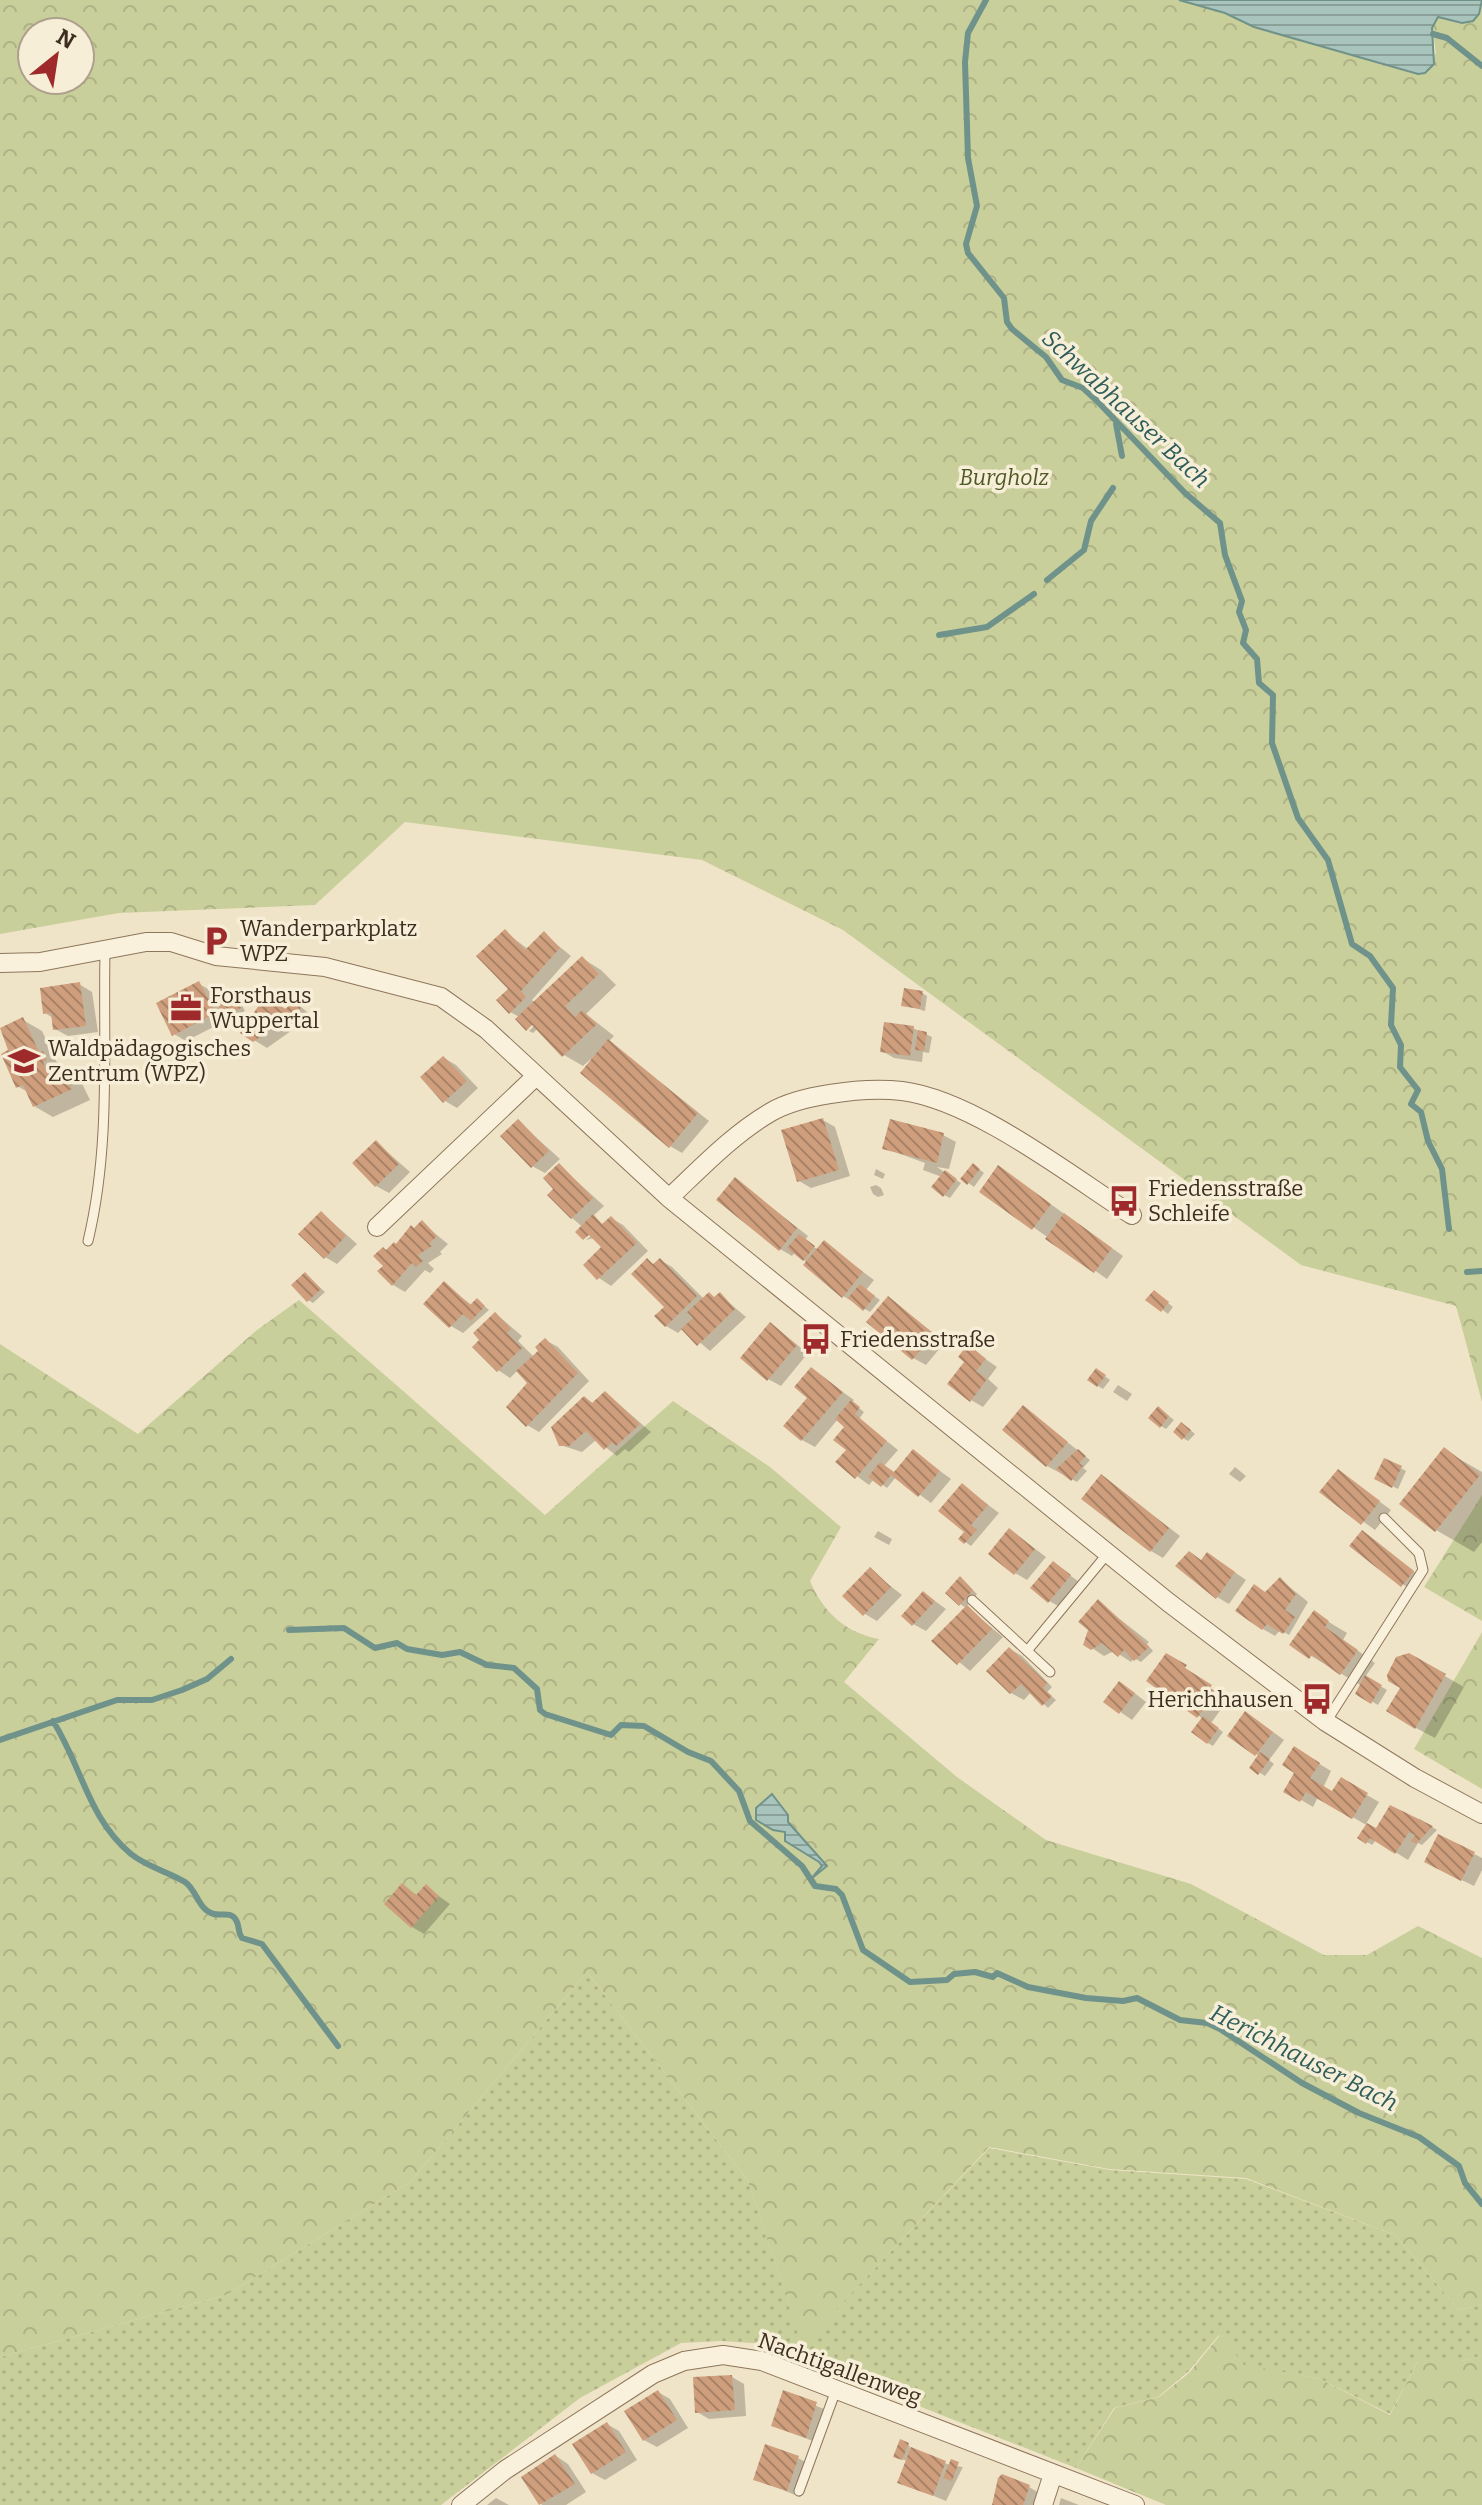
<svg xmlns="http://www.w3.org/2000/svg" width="1482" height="2505" viewBox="0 0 1482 2505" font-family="Bitter,serif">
	<defs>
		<pattern id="grass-dots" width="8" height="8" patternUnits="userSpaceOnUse" patternTransform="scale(2)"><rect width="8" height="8" fill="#c9cf9b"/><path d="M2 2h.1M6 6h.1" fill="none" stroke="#aeb285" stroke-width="1.8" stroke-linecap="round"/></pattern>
		<pattern id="forest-crowns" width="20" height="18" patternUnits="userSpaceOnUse" patternTransform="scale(2)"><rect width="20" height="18" fill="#c9cf9b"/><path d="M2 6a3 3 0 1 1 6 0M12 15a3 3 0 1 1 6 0" fill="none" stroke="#aeb285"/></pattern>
		<pattern id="water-rules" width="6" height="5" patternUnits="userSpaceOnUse" patternTransform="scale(2)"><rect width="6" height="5" fill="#a9c4bc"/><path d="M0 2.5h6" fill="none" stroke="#8ba098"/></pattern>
		<pattern id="building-back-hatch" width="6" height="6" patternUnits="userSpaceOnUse" patternTransform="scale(2)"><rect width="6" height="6" fill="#cf9f7d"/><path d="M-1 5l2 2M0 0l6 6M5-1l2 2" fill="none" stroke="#a98266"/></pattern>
	</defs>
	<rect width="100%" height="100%" fill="#f0e4c8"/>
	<path fill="url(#grass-dots)" d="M587,1972L748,2181L802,2345L989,2148L1110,2170L1246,2179L1395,2235L1459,2310L1482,2305V2356L1461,2361H1418L1390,2414L1318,2378L1244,2366L1219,2335L1188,2372L1158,2397L1114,2408L1076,2468L792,2356L801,2346L721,2341L681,2343L580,2398L441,2505H0V2357L226,2295L410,2182Z"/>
	<path fill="url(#forest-crowns)" fill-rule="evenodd" d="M0,0H1179L1225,13L1254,27L1418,74L1436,53L1432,28L1438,16L1462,23L1472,21L1482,5V1402L1456,1306L1301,1265L843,930L702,860L405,822L315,905L119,913L0,934ZM32,32H80V80H32Z
		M299,1300L545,1515L673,1401L770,1467L841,1527L810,1581C823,1612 846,1633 879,1639L844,1682L957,1777L1046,1840L1191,1884L1324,1955H1367L1418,1926L1482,1958V2305L1459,2310L1395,2235L1246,2178L1109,2169L989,2147L802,2346L748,2181L587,1972L410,2182L226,2295L0,2357V1344L138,1434L257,1330Z
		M1482,1495V1621L1424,1587Z
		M1482,1632V1789L1414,1749Z
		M1220,2335L1244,2365L1318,2378L1390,2415L1418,2361H1461L1482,2356V2505H1166L1076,2468L1115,2408L1159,2397L1189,2373Z"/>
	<path fill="url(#water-rules)" stroke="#6f938a" stroke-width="2" d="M1179,0H1482L1479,14L1473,21L1462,23L1438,17L1432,28L1434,64L1425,73L1418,74L1254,27L1225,13Z
		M772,1794L788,1815V1822L827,1866L811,1879L822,1866L819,1862L785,1841V1832L773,1830L756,1820V1808Z"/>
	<path fill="#0003" d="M505,932L528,949L544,934L571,956L532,1000L535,1003L582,958L601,970L616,985L586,1014L614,1036L609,1041L709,1121L682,1153L670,1146L591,1059L583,1066L564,1055L538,1028L533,1033L529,1031L535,1025L510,1012Z
		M79,984L92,992L98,1032L68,1036L55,1029L53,1018L45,1013Z
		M199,984L212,991L217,1000L232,993L237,996L245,1011L231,1018L224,1014L227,1020L186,1041L174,1034Z
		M922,993L927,996L925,1011L904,1005Z
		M267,997L287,1010L296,1003L312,1016L267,1048L254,1040Z
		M23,1020L42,1031L56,1061L79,1077L90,1100L53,1117L34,1106L28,1092L17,1086L11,1051Z
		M913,1028L932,1037L929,1053L923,1052L922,1062L894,1058L882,1051Z
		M444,1058L456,1065L478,1088L457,1108L445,1101Z
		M823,1120L835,1127L850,1176L811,1188L799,1181Z
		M518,1121L560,1159L545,1173L532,1166Z
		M943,1135L956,1142L949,1169L937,1167L961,1183L950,1198L944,1195L942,1177L923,1170L925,1163L884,1148Z
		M376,1142L410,1172L389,1193L376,1186Z
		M559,1165L604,1206L593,1216L603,1225L611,1218L623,1225L648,1251L611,1286L599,1278L604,1248L594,1238L586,1240L592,1235L572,1218L556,1189Z
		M876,1169L885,1174L883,1179L874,1175Z
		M979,1169L984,1173L974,1187L963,1179Z
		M1010,1175L1123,1256L1107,1279L982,1191Z
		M735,1179L808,1236L805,1240L818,1250L824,1243L874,1280L866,1290L880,1300L870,1312L843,1296L795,1252L792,1256L780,1249Z
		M876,1185L881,1188L884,1195L878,1197L873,1194L870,1187Z
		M322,1213L357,1244L337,1264L325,1257Z
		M422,1223L448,1244L440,1252L442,1254L428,1263L434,1269L430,1273L425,1270L405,1292L393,1285L386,1266L387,1251Z
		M647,1260L655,1266L660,1260L672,1267L704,1299L709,1294L716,1298L720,1295L746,1317L710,1351L683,1328L678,1333L666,1326V1307Z
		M305,1274L325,1292L313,1303L308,1300Z
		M444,1284L473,1306L482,1304L489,1310L463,1333L451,1326Z
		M1159,1296L1173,1307L1168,1314L1148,1299Z
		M888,1298L945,1342L926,1365L913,1358Z
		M496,1314L522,1336L518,1341L534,1357L545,1340L558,1347L589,1381L539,1432L527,1425L530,1383L518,1370L510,1378L498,1370Z
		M770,1325L808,1353L781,1386L768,1379Z
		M968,1347L997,1367L988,1379L998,1388L983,1407L971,1400Z
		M812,1370L854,1400L852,1402L864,1412L859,1419L898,1450L884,1466L895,1474L914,1452L951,1479L931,1503L896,1477L887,1488L874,1479L869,1485L838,1462L848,1450L847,1426L838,1419L815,1447L802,1440Z
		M1102,1374L1110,1380L1103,1389L1098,1386Z
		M1118,1385L1132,1394L1127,1401L1113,1392Z
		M606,1393L651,1432L629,1452L625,1449L617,1456L596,1440L582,1452L560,1445L585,1398L594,1404Z
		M1024,1408L1090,1460L1083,1468L1087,1471L1077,1482L1047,1466L1005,1430Z
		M1164,1412L1174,1420L1166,1429L1161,1426Z
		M1187,1427L1195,1434L1188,1441L1183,1438Z
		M1444,1450L1482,1472V1542L1474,1552L1436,1530Z
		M1385,1460L1406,1471L1398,1489L1377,1478Z
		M1235,1467L1246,1476L1240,1482L1229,1474Z
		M1338,1471L1391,1510L1375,1530L1322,1492Z
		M1113,1484L1180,1536L1163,1558L1151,1551Z
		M963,1486L999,1513L971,1546L961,1539L967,1532Z
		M1010,1530L1046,1557L1027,1580L1015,1573Z
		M878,1531L892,1539L889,1545L874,1537Z
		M1368,1536L1418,1575L1408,1588L1352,1546Z
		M1220,1562L1246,1580L1229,1604L1217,1597Z
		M1053,1563L1082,1584L1062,1608L1049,1601Z
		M870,1570L902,1595L877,1621L865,1614Z
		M1280,1579L1308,1602L1289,1635L1280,1630L1275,1636L1263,1629L1266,1594Z
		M965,1582L977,1594L966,1607L1003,1637L970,1671L934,1641L966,1608L960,1604Z
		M924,1593L946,1609L926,1631L913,1624Z
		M1098,1602L1149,1642L1147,1644L1153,1651L1141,1662L1134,1658L1131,1662L1114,1651L1104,1656L1092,1648Z
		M1314,1613L1347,1633L1343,1640L1375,1663L1365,1677L1387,1690L1378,1705L1357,1693L1362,1686L1291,1644Z
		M1010,1649L1022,1656L1052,1687L1047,1692L1056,1700L1048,1708L1031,1692L1024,1700L1011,1693L989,1671Z
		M1408,1655L1464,1687L1435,1738L1416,1728Z
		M1179,1663L1227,1701L1211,1723L1223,1732L1213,1746L1208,1743L1203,1719L1149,1680Z
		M1132,1691L1146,1702L1132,1720L1106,1702Z
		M1258,1721L1284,1740L1269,1760L1274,1764L1265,1776L1252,1768L1260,1757L1256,1754Z
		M1295,1749L1331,1771L1323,1788L1333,1794L1341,1780L1379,1802L1366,1824L1377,1831L1420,1819L1437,1830L1422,1845L1418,1843L1408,1860L1376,1840L1372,1845L1360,1838L1368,1826L1318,1797L1313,1807L1286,1791L1297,1772Z
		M1439,1836L1482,1858V1870L1474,1886L1439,1869Z
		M403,1886L418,1896L426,1887L450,1904L424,1934L412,1927Z
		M732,2377L744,2384L746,2416L709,2419L697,2412Z
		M658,2392L670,2399L688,2428L657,2447L644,2440Z
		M784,2393L829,2411L818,2443L773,2426Z
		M607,2424L619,2431L637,2460L605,2480L592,2473Z
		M908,2444L912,2450L950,2465L963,2467L946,2501L900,2482L907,2461L901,2459Z
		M556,2456L568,2464L586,2492L566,2505H542L524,2478Z
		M798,2458L811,2465L800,2497L756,2479Z
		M1029,2487L1041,2494L1037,2505H994Z
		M496,2498L509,2505H487Z
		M1061,2498L1079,2505H1059Z"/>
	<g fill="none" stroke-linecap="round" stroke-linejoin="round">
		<path stroke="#6f938a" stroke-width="6" d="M986,0L968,33L965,62L968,158L977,206L966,244L968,253L1004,298L1007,322L1012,329L1046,357L1062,380L1083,388L1097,401L1185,493L1220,523L1225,555L1242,601L1239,612L1246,630L1243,643L1257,659L1259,683L1273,695L1272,743L1298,818L1328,860L1352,944L1370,956L1393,988L1391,1025L1401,1045L1400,1067L1418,1090L1411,1104L1421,1112L1428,1141L1442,1169L1449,1229
			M1433,34L1447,38L1482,66
			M1116,424L1122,456
			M1047,580L1084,550L1091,521L1113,488
			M939,635L987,627L1034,594
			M1467,1272L1482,1271
			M289,1630L344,1628L375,1648L397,1643L407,1649L442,1655L460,1652L487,1665L514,1668L537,1689L540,1710L545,1714L611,1735L621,1725L644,1726L688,1752L711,1761L739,1791L750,1821L802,1866L815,1886L836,1889L842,1895L863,1950L910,1982L947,1980L954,1974L975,1972L993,1977L997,1973L1028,1987L1086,1998L1123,2001L1137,1998L1180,2020L1207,2023L1220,2029L1302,2083L1359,2113L1419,2137L1459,2166L1465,2183L1482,2204
			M53,1721C82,1767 88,1818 131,1854C147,1867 169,1872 185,1882C197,1890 198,1910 214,1914C221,1916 231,1911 236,1920C240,1926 237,1931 242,1938L262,1944L338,2046
			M0,1740L117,1700H152L182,1690L207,1679L231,1659"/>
	</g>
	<path fill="url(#building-back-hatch)" d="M505,929L525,950L544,931L560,948L521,991L526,997L509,1014L496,1000L508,989L476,956Z
		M582,956L599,974L565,1006L575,1017L582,1010L597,1024L562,1057L532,1025L526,1031L515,1019Z
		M199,981L216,1013L172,1036L156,1003Z
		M80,982L86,1026L53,1030L51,1013L43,1014L40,988Z
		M904,988L923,991L920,1009L901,1006Z
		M232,990L241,1008L224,1016L215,999Z
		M266,995L285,1009L295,1001L301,1008L253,1042L240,1033Z
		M23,1017L39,1052L43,1051L47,1060L43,1062L46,1070L60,1064L72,1089L33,1107L23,1085L16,1088L1,1054L8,1050L0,1028Z
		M884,1022L914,1026L910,1056L880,1052Z
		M918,1030L927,1032L924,1051L915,1050Z
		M608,1039L698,1113L669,1148L580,1073Z
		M443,1056L467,1081L443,1103L420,1077Z
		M823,1118L839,1170L797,1182L781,1130Z
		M518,1119L549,1151L531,1168L500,1136Z
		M890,1119L944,1133L937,1163L882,1149Z
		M376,1140L399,1164L375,1187L352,1163Z
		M559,1163L593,1198L571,1219L547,1195L553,1189L543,1178Z
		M973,1163L980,1169L967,1185L960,1179Z
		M998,1165L1051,1204L1032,1230L979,1192Z
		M945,1170L957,1179L943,1197L931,1187Z
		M735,1177L797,1228L779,1251L716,1200Z
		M321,1211L346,1236L324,1259L298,1234Z
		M1064,1213L1112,1248L1094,1273L1045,1239Z
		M593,1214L602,1224L611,1216L637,1243L597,1280L583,1265L601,1247L589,1235L583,1240L575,1232Z
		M422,1220L437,1236L429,1244L432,1246L418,1255L423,1261L416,1267L412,1263L392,1286L377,1271L383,1266L373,1256L383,1247L386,1250L394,1242L396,1244L411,1225L414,1228Z
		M799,1234L815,1246L803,1261L787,1248Z
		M824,1240L863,1272L842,1298L803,1265Z
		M647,1258L653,1264L660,1258L697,1296L665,1327L654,1316L664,1307L631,1274Z
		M305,1272L321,1289L307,1302L291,1285Z
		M444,1281L470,1305L477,1298L485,1306L471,1321L463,1314L449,1328L423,1304Z
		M860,1284L875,1296L863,1311L848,1298Z
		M1154,1290L1169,1302L1161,1312L1145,1300Z
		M709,1292L714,1297L720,1292L735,1309L697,1346L681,1329L693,1318L687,1312Z
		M888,1296L934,1334L912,1360L866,1322Z
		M495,1312L511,1329L507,1333L522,1348L497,1372L472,1347L479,1340L473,1333Z
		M770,1322L797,1345L767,1381L740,1358Z
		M545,1338L578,1373L526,1427L506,1407L527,1383L516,1371L538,1351L535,1347Z
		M968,1344L986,1359L976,1371L987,1379L970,1402L947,1384L964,1362L958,1357Z
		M811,1367L843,1392L801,1441L783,1426L807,1398L794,1387Z
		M1096,1368L1106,1375L1097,1387L1087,1380Z
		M605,1391L640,1424L616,1446L612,1442L604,1450L586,1431L569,1446H559L551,1427L584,1396L592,1403Z
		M851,1400L860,1407L855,1414L887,1441L855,1479L835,1462L846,1450L833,1440L844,1427L835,1419Z
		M1023,1405L1068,1442L1046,1467L1002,1430Z
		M1158,1406L1169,1416L1160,1428L1148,1418Z
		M1181,1422L1191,1430L1182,1440L1173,1432Z
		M1444,1447L1480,1475L1435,1532L1399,1504Z
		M913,1449L940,1471L918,1497L891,1475L881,1487L868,1477L880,1462L894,1472Z
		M1078,1449L1086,1456L1079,1463L1083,1466L1071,1481L1056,1469Z
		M1384,1458L1402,1466L1392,1488L1374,1479Z
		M1338,1469L1380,1501L1361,1525L1319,1492Z
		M1101,1474L1169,1528L1150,1552L1081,1499Z
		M962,1483L988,1505L971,1525L977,1530L964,1544L958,1539L964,1532L938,1511Z
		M1009,1528L1035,1549L1014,1575L988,1554Z
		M1362,1530L1414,1571L1401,1587L1349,1546Z
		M1189,1551L1201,1560L1207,1552L1235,1572L1216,1599L1175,1566Z
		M1053,1561L1071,1575L1048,1603L1030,1588Z
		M870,1567L891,1587L863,1616L842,1596Z
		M960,1576L973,1590L959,1606L945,1593Z
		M1280,1577L1296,1594L1285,1610L1295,1617L1283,1634L1267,1624L1262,1630L1235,1611L1254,1584L1265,1592Z
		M923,1591L935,1601L912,1626L901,1616Z
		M1098,1599L1149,1647L1134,1661L1124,1650L1118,1657L1102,1643L1091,1650L1083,1645L1088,1630L1078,1622Z
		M967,1605L992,1629L957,1665L931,1641Z
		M1314,1610L1329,1621L1325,1627L1358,1650L1340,1675L1312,1655L1309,1659L1289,1645Z
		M1009,1647L1047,1683L1043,1688L1052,1696L1042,1706L1021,1684L1010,1694L986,1671Z
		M1166,1653L1187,1665L1185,1668L1212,1685L1210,1688L1216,1692L1197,1718L1146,1681Z
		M1409,1653L1446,1674L1415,1729L1386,1711L1400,1688L1388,1681L1387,1675L1396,1657Z
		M1365,1675L1382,1685L1371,1704L1355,1694Z
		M1119,1681L1135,1693L1119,1714L1103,1702Z
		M1245,1711L1273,1732L1255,1756L1227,1736Z
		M1203,1716L1219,1728L1207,1744L1191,1732Z
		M1294,1746L1320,1763L1310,1778L1332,1791L1341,1777L1368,1793L1352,1819L1306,1792L1300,1802L1283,1792L1294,1773L1282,1765Z
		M1260,1752L1270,1759L1258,1775L1249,1768Z
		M1390,1805L1433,1826L1416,1844L1411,1841L1415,1835L1409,1832L1395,1854L1370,1838L1366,1844L1357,1838L1367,1823L1376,1828Z
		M1438,1834L1475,1852L1461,1881L1424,1862Z
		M402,1883L416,1895L426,1884L439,1896L411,1928L384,1904Z
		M732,2375L735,2410L695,2413L693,2377Z
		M658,2390L677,2420L643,2441L624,2411Z
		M783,2390L817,2402L806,2438L771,2426Z
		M607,2422L626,2452L591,2474L572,2444Z
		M900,2439L909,2443L902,2460L893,2457Z
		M765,2444L799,2456L787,2491L753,2480Z
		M911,2447L946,2461L933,2496L897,2483Z
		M555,2454L575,2484L539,2505L521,2477Z
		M951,2459L959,2462L952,2481L943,2478Z
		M1002,2474L1030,2485L1023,2505H992L998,2478Z"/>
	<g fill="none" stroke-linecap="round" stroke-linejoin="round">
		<defs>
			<path id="service" d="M88,1241C111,1146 103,1046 105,950
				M972,1600L1050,1672
				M1027,1651L1108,1553
				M1326,1722L1423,1570L1419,1553L1384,1518
				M799,2491L836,2390"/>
			<path id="minor" d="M0,963L40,962L146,942H171L216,956L325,967L441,997L486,1029L669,1198L1168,1602L1326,1722L1415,1778L1482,1814
				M669,1198C701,1168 733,1134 771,1112C788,1102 811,1097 830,1094C854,1090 877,1088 902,1091C974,1100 1071,1176 1132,1215
				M377,1227L535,1077
				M461,2505L505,2470L653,2374L684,2361L723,2355L762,2361L1135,2505
				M1043,2505L1053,2474"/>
		</defs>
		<use href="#service" stroke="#8d765c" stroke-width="11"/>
		<use href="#minor" stroke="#8d765c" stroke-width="20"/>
		<use href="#service" stroke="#faf1dc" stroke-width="9"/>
		<use href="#minor" stroke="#faf1dc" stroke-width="18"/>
	</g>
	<defs>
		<symbol id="parking-bare" viewBox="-9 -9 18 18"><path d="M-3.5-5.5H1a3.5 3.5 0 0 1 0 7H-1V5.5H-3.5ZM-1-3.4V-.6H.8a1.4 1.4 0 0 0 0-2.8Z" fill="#9e2a2b" stroke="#f7eed8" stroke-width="2.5" paint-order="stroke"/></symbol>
		<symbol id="office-bare" viewBox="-9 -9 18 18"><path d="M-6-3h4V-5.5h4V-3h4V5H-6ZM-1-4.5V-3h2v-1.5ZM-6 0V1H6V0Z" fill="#9e2a2b" stroke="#f7eed8" stroke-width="2.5" paint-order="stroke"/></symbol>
		<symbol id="school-bare" viewBox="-9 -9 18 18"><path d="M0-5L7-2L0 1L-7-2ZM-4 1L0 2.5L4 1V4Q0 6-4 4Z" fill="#9e2a2b" stroke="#f7eed8" stroke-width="2.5" paint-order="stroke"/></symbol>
		<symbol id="bus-bare" viewBox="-9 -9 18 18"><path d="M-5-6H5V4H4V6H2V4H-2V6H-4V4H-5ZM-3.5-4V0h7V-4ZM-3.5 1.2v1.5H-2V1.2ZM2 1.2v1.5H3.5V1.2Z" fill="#9e2a2b" stroke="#f7eed8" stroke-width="2.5" paint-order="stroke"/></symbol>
	</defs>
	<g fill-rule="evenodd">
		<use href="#parking-bare" x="194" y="919" width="44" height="44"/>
		<use href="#office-bare" x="164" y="986" width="44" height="44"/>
		<use href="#school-bare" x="2" y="1039" width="44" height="44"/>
		<use href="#bus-bare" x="1102" y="1179" width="44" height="44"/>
		<use href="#bus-bare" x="794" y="1317" width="44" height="44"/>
		<use href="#bus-bare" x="1295" y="1677" width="44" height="44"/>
	</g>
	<g text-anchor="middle" stroke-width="7" stroke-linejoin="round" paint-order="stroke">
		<g font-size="22" font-style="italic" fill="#4d5a26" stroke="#f7eed8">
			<text x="1004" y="485">Burgholz</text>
		</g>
		<g font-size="22" fill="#3d2e20" stroke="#f7eed8" text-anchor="start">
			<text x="240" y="936">Wanderparkplatz<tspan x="240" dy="25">WPZ</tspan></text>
			<text x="210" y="1003">Forsthaus<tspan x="210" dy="25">Wuppertal</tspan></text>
			<text x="48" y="1056">Waldpädagogisches<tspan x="48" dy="25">Zentrum (WPZ)</tspan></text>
			<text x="1148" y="1196">Friedensstraße<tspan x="1148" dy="25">Schleife</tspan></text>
			<text x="840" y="1347">Friedensstraße</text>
			<text x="1293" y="1707" text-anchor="end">Herichhausen</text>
		</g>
		<g font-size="22" fill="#3d2e20" stroke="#f7eed8">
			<text transform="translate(840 2368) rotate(20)" y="8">Nachtigallenweg</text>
		</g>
		<g font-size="24" font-style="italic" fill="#2f5d5a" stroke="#f7eed8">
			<text transform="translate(1126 409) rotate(43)" y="8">Schwabhauser Bach</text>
			<text transform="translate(1304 2058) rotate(27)" y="8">Herichhauser Bach</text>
		</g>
	</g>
	<g transform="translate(56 56) rotate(30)"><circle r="38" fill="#f7eed8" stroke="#ada18e" stroke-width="2"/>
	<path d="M0-6L14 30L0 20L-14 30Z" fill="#9e2a2b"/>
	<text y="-12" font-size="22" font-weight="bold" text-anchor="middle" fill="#3d2e20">N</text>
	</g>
</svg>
